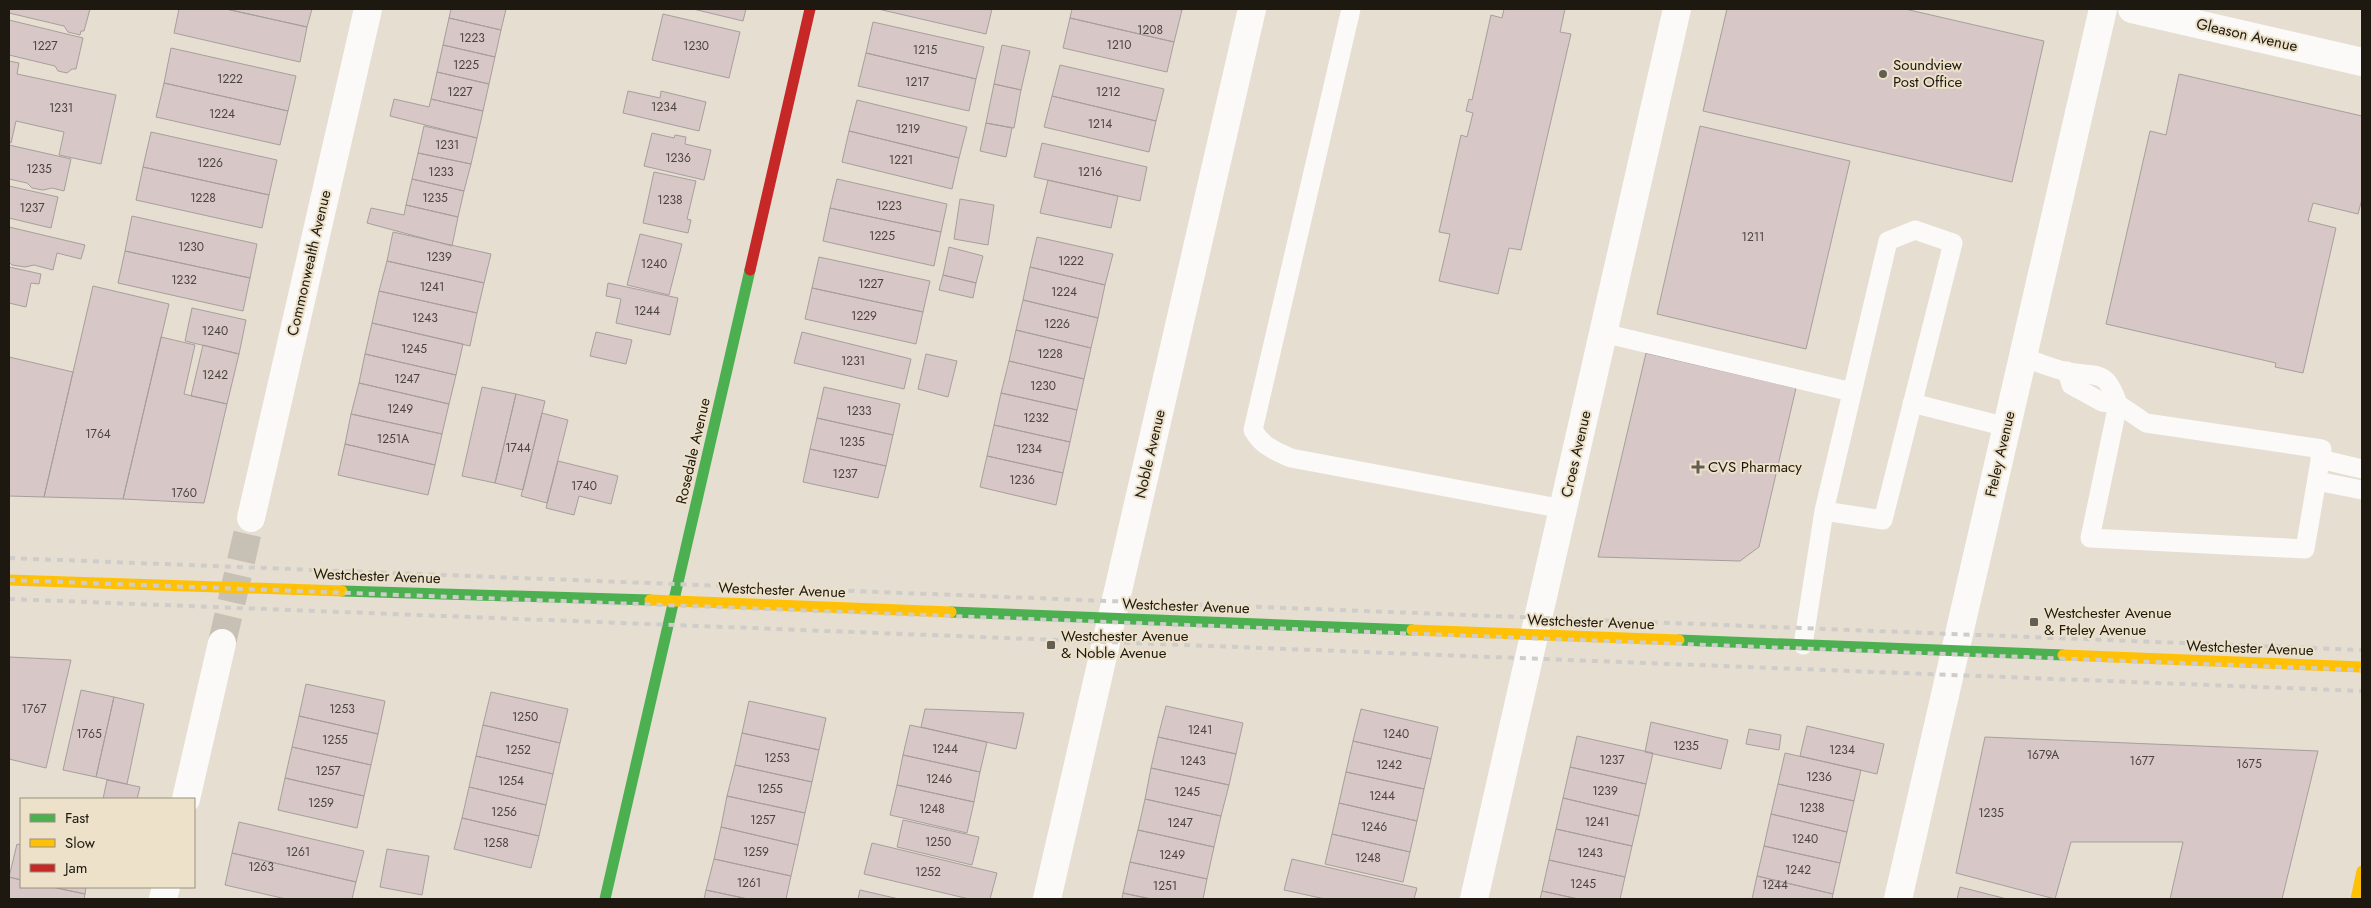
<svg xmlns="http://www.w3.org/2000/svg" width="2371" height="908" viewBox="0 0 2371 908" font-family="Jost,sans-serif">
	<rect width="100%" height="100%" fill="#e5ded1"/>
	<path fill="#d7c7c6" stroke="#a79f9b" d="M9,9H90L84,31H81L80,35L68,32L64,26L9,13Z
		M179,9H226L307,27L300,62L174,33Z
		M226,9H312L307,27Z
		M451,9H506L501,30L449,18Z
		M693,9H746L743,21Z
		M878,9H992L986,34Z
		M1072,9H1177L1182,10L1174,42L1070,18Z
		M1504,9H1565L1560,32L1571,34L1521,250L1509,248L1498,294L1439,281L1450,234L1439,232L1461,135L1467,137L1473,113L1466,111L1469,99L1472,100L1491,15L1502,18Z
		M1727,9H1905L2044,41L2012,182L1703,111Z
		M663,14L740,32L729,78L652,60Z
		M449,18L501,30L495,57L443,45Z
		M1070,18L1174,42L1167,72L1063,48Z
		M9,20L83,38L76,69H72L67,73L58,71L55,66L9,55Z
		M873,22L984,47L976,79L866,53Z
		M443,45L495,57L489,84L437,72Z
		M1002,45L1030,51L1021,90L994,84Z
		M171,48L296,76L288,111L164,83Z
		M866,53L976,79L969,111L858,86Z
		M9,61L19,63L17,74L116,95L101,164L59,155L64,132L16,121L11,143L9,142Z
		M1060,65L1164,89L1156,121L1052,96Z
		M437,72L489,84L483,111L431,99Z
		M2179,74L2362,116V199L2358,214L2313,203L2308,221L2336,228L2303,373L2275,367L2276,363L2106,324L2150,131L2166,135Z
		M164,83L288,111L280,145L156,117Z
		M994,84L1021,90L1014,128L986,123Z
		M628,91L660,98L661,91L706,102L699,131L623,113Z
		M1052,96L1156,121L1149,152L1044,127Z
		M394,99L429,107L431,99L483,111L477,138L390,116Z
		M857,100L967,127L959,158L849,131Z
		M986,123L1012,128L1006,157L980,151Z
		M424,126L477,138L471,164L418,153Z
		M1700,126L1850,161L1806,349L1657,314Z
		M849,131L959,158L952,189L842,162Z
		M151,132L277,160L269,195L143,167Z
		M652,133L674,138L675,135L686,137L685,144L711,150L704,180L644,166Z
		M1042,143L1147,167L1140,201L1034,177Z
		M9,145L71,159L64,191L52,188L43,190L32,188L27,183L9,179Z
		M418,153L471,164L464,191L412,179Z
		M143,167L269,195L262,228L136,200Z
		M654,172L696,181L687,219L691,220L688,233L643,223Z
		M412,179L464,191L458,217L406,205Z
		M837,179L947,204L941,232L830,208Z
		M1048,180L1118,196L1111,228L1040,213Z
		M9,186L58,197L51,228L9,218Z
		M960,199L994,205L988,245L954,239Z
		M406,205L458,217L452,246L367,223L371,208L404,215Z
		M830,208L941,232L934,266L823,241Z
		M132,216L257,244L250,278L125,251Z
		M9,227L85,245L81,259L57,253L53,270L34,265L25,267L12,265L9,262Z
		M393,232L491,254L484,283L387,261Z
		M640,234L682,244L669,295L627,285Z
		M1037,237L1113,254L1105,285L1030,267Z
		M949,247L983,256L976,283L943,275Z
		M125,251L250,278L243,311L118,283Z
		M819,257L930,281L923,312L812,288Z
		M387,261L484,283L477,313L379,291Z
		M9,267L41,274L39,284L31,283L26,307L9,303Z
		M1030,267L1105,285L1098,318L1023,300Z
		M943,275L976,283L973,298L939,290Z
		M608,283L678,298L670,335L616,323L621,299L606,296Z
		M93,286L169,304L123,499L44,497Z
		M812,288L923,312L916,344L805,319Z
		M379,291L477,313L470,346L372,323Z
		M1023,300L1098,318L1091,348L1016,330Z
		M192,308L246,320L239,354L185,341Z
		M372,323L463,344L456,375L365,354Z
		M1016,330L1091,348L1084,379L1009,361Z
		M596,332L632,340L626,364L590,356Z
		M802,332L911,359L904,389L794,363Z
		M161,337L195,345L184,394L227,404L204,503L123,499Z
		M203,345L239,354L227,404L191,396Z
		M1646,353L1796,388L1759,547L1740,561L1598,557Z
		M365,354L456,375L449,404L359,383Z
		M926,354L957,361L948,397L918,389Z
		M9,357L73,372L44,497L9,496Z
		M1009,361L1084,379L1077,410L1001,393Z
		M359,383L449,404L442,434L351,414Z
		M482,387L516,394L495,483L462,476Z
		M824,387L900,404L893,435L817,418Z
		M1001,393L1077,410L1070,442L994,425Z
		M516,394L545,401L523,490L495,483Z
		M542,413L568,420L547,503L521,496Z
		M351,414L442,434L435,465L345,444Z
		M817,418L893,435L886,466L810,449Z
		M994,425L1070,442L1063,473L987,456Z
		M345,444L435,465L428,495L338,475Z
		M810,449L886,466L878,498L803,482Z
		M987,456L1063,473L1056,505L980,487Z
		M558,461L618,476L611,504L579,496L574,515L546,508Z
		M9,657L71,660L46,768L9,759Z
		M306,684L385,701L378,734L299,716Z
		M81,690L114,697L96,777L63,770Z
		M491,692L568,709L560,743L483,725Z
		M114,697L144,704L127,784L96,777Z
		M749,701L826,718L819,750L742,733Z
		M1166,706L1243,723L1236,754L1158,737Z
		M925,709L1024,713L1016,749L921,727Z
		M1361,709L1438,727L1431,759L1353,741Z
		M299,716L378,734L371,765L292,747Z
		M1651,722L1728,740L1721,769L1645,752Z
		M483,725L560,743L553,774L476,756Z
		M910,725L987,742L980,772L903,755Z
		M1807,726L1884,744L1877,774L1800,756Z
		M1749,729L1781,735L1779,750L1746,744Z
		M742,733L819,750L812,782L735,765Z
		M1577,736L1653,753L1646,784L1570,767Z
		M1158,737L1236,754L1229,785L1151,768Z
		M1985,737L2318,751L2282,899H2170L2183,842H2071L2055,899L1956,873Z
		M1353,741L1431,759L1424,789L1346,772Z
		M292,747L371,765L364,796L285,778Z
		M1785,753L1861,770L1854,801L1778,784Z
		M903,755L980,772L974,802L897,785Z
		M476,756L553,774L546,805L469,787Z
		M735,765L812,782L805,813L727,796Z
		M1570,767L1646,784L1639,816L1563,798Z
		M1151,768L1229,785L1221,816L1145,799Z
		M1346,772L1424,789L1417,821L1339,803Z
		M285,778L364,796L357,828L278,810Z
		M107,780L140,787L137,799H103Z
		M1778,784L1854,801L1847,832L1771,814Z
		M897,785L974,802L967,833L890,815Z
		M469,787L546,805L539,836L462,818Z
		M727,796L805,813L798,845L721,827Z
		M1563,798L1639,816L1632,846L1556,829Z
		M1145,799L1221,816L1214,847L1138,830Z
		M1339,803L1417,821L1410,852L1332,834Z
		M1771,814L1847,832L1840,863L1764,846Z
		M462,818L539,836L531,868L454,849Z
		M903,820L979,837L972,865L897,847Z
		M239,822L364,851L356,882L232,853Z
		M721,827L798,845L791,876L714,859Z
		M1556,829L1632,846L1625,877L1549,860Z
		M1138,830L1214,847L1207,879L1130,862Z
		M1332,834L1410,852L1403,882L1325,864Z
		M872,843L997,873L990,899H969L864,874Z
		M17,844L21,845V880L9,877Z
		M1764,846L1840,863L1833,894L1757,876Z
		M387,849L429,856L422,895L380,887Z
		M232,853L356,882L352,899H286L225,885Z
		M714,859L791,876L786,899H748L706,890Z
		M1292,859L1417,888L1414,899H1325L1284,890Z
		M1549,860L1625,877L1620,899H1578L1542,891Z
		M1130,862L1207,879L1203,899H1151L1123,893Z
		M1757,876L1833,894L1832,899H1752Z
		M9,877L21,880V887H52L85,894L84,899H9Z
		M52,887H86L85,894Z
		M1960,887L2007,899H1957Z
		M706,890L748,899H704Z
		M860,890L899,899H858Z
		M1542,891L1578,899H1540Z
		M1123,893L1151,899H1122Z"/>
	<g fill="none" stroke-linecap="round" stroke-linejoin="round">
		<path stroke="#c7c0b4" stroke-width="28" stroke-dasharray="28 14" stroke-linecap="butt" d="M222,643L251,518"/>
		<path stroke="#fbfaf8" stroke-width="19" d="M1351,9L1253,430C1262,446 1275,451 1291,458L1563,509
			M1603,333L1852,392
			M2023,357C2037,362 2053,369 2068,372C2099,377 2106,369 2118,404L2090,538L2305,549L2322,449L2146,423L2118,404L2102,402L2071,385L2067,371
			M1912,403L2007,427
			M2320,459L2362,469
			M2317,481L2362,490
			M1803,645L1824,511L1888,241L1915,230L1953,243L1883,520L1824,511"/>
		<path stroke="#fbfaf8" stroke-width="28" d="M2132,9L2362,62
			M251,518L368,9
			M186,799L222,643
			M163,899L166,887
			M1047,899L1252,9
			M1474,899L1677,9
			M1898,899L2103,9"/>
		<path stroke="#4caf50" stroke-width="11" d="M342,591L650,600
			M951,612L1412,630
			M1679,640L2063,655
			M605,899L750,270"/>
		<path stroke="#ffc107" stroke-width="11" d="M9,580L342,591
			M650,600L951,612
			M1412,630L1679,640
			M2063,655L2362,667
			M2356,899L2362,871"/>
		<path stroke="#c62828" stroke-width="11" d="M750,270L810,9"/>
		<path stroke="#cfcdc9" stroke-width="4" stroke-dasharray="6 6" stroke-linecap="butt" d="M9,558L2362,650
			M9,580L2362,670
			M9,599L2362,691"/>
	</g>
	<g fill="#635e54" stroke="#ede1c9" stroke-width="2">
		<circle cx="1883" cy="74" r="5"/>
		<path d="M1695.5 459.5h5v5h5v5h-5v5h-5v-5h-5v-5h5z"/>
		<rect x="2029" y="617" width="10" height="10" rx="2.5"/>
		<rect x="1046" y="640" width="10" height="10" rx="2.5"/>
	</g>
	<g text-anchor="middle" stroke-width="4" stroke-linejoin="round" paint-order="stroke">
		<g font-size="12" fill="#4c443e">
			<text x="1150" y="34">1208</text>
			<text x="472" y="42">1223</text>
			<text x="1119" y="49">1210</text>
			<text x="45" y="50">1227</text>
			<text x="696" y="50">1230</text>
			<text x="925" y="54">1215</text>
			<text x="466" y="69">1225</text>
			<text x="230" y="83">1222</text>
			<text x="917" y="86">1217</text>
			<text x="460" y="96">1227</text>
			<text x="1108" y="96">1212</text>
			<text x="664" y="111">1234</text>
			<text x="61" y="112">1231</text>
			<text x="222" y="118">1224</text>
			<text x="1100" y="128">1214</text>
			<text x="908" y="133">1219</text>
			<text x="447" y="149">1231</text>
			<text x="678" y="162">1236</text>
			<text x="901" y="164">1221</text>
			<text x="210" y="167">1226</text>
			<text x="39" y="173">1235</text>
			<text x="441" y="176">1233</text>
			<text x="1090" y="176">1216</text>
			<text x="203" y="202">1228</text>
			<text x="435" y="202">1235</text>
			<text x="670" y="204">1238</text>
			<text x="889" y="210">1223</text>
			<text x="32" y="212">1237</text>
			<text x="882" y="240">1225</text>
			<text x="1753" y="241">1211</text>
			<text x="191" y="251">1230</text>
			<text x="439" y="261">1239</text>
			<text x="1071" y="265">1222</text>
			<text x="654" y="268">1240</text>
			<text x="184" y="284">1232</text>
			<text x="871" y="288">1227</text>
			<text x="432" y="291">1241</text>
			<text x="1064" y="296">1224</text>
			<text x="647" y="315">1244</text>
			<text x="864" y="320">1229</text>
			<text x="425" y="322">1243</text>
			<text x="1057" y="328">1226</text>
			<text x="215" y="335">1240</text>
			<text x="414" y="353">1245</text>
			<text x="1050" y="358">1228</text>
			<text x="853" y="365">1231</text>
			<text x="215" y="379">1242</text>
			<text x="407" y="383">1247</text>
			<text x="1043" y="390">1230</text>
			<text x="400" y="413">1249</text>
			<text x="859" y="415">1233</text>
			<text x="1036" y="422">1232</text>
			<text x="98" y="438">1764</text>
			<text x="393" y="443">1251A</text>
			<text x="852" y="446">1235</text>
			<text x="518" y="452">1744</text>
			<text x="1029" y="453">1234</text>
			<text x="845" y="478">1237</text>
			<text x="1022" y="484">1236</text>
			<text x="584" y="490">1740</text>
			<text x="184" y="497">1760</text>
			<text x="34" y="713">1767</text>
			<text x="342" y="713">1253</text>
			<text x="525" y="721">1250</text>
			<text x="1200" y="734">1241</text>
			<text x="89" y="738">1765</text>
			<text x="1396" y="738">1240</text>
			<text x="335" y="744">1255</text>
			<text x="1686" y="750">1235</text>
			<text x="945" y="753">1244</text>
			<text x="518" y="754">1252</text>
			<text x="1842" y="754">1234</text>
			<text x="2043" y="759">1679A</text>
			<text x="777" y="762">1253</text>
			<text x="1612" y="764">1237</text>
			<text x="1193" y="765">1243</text>
			<text x="2142" y="765">1677</text>
			<text x="2249" y="768">1675</text>
			<text x="1389" y="769">1242</text>
			<text x="328" y="775">1257</text>
			<text x="1819" y="781">1236</text>
			<text x="939" y="783">1246</text>
			<text x="511" y="785">1254</text>
			<text x="770" y="793">1255</text>
			<text x="1605" y="795">1239</text>
			<text x="1187" y="796">1245</text>
			<text x="1382" y="800">1244</text>
			<text x="321" y="807">1259</text>
			<text x="1812" y="812">1238</text>
			<text x="932" y="813">1248</text>
			<text x="504" y="816">1256</text>
			<text x="1991" y="817">1235</text>
			<text x="763" y="824">1257</text>
			<text x="1597" y="826">1241</text>
			<text x="1180" y="827">1247</text>
			<text x="1374" y="831">1246</text>
			<text x="1805" y="843">1240</text>
			<text x="938" y="846">1250</text>
			<text x="496" y="847">1258</text>
			<text x="298" y="856">1261</text>
			<text x="756" y="856">1259</text>
			<text x="1590" y="857">1243</text>
			<text x="1172" y="859">1249</text>
			<text x="1368" y="862">1248</text>
			<text x="261" y="871">1263</text>
			<text x="1798" y="874">1242</text>
			<text x="928" y="876">1252</text>
			<text x="749" y="887">1261</text>
			<text x="1583" y="888">1245</text>
			<text x="1775" y="889">1244</text>
			<text x="1165" y="890">1251</text>
		</g>
		<g font-size="15" fill="#1d1910" stroke="#ede1c9">
			<text transform="translate(2247 35) rotate(13)" y="5">Gleason Avenue</text>
			<text transform="translate(309 263) rotate(-77)" y="5">Commonwealth Avenue</text>
			<text transform="translate(693 451) rotate(-77)" y="5">Rosedale Avenue</text>
			<text transform="translate(1150 454) rotate(-77)" y="5">Noble Avenue</text>
			<text transform="translate(1576 454) rotate(-77)" y="5">Croes Avenue</text>
			<text transform="translate(2000 454) rotate(-77)" y="5">Fteley Avenue</text>
			<text transform="translate(377 576) rotate(2)" y="5">Westchester Avenue</text>
			<text transform="translate(782 590) rotate(2)" y="5">Westchester Avenue</text>
			<text transform="translate(1186 606) rotate(2)" y="5">Westchester Avenue</text>
			<text transform="translate(1591 622) rotate(2)" y="5">Westchester Avenue</text>
			<text transform="translate(2250 648) rotate(2)" y="5">Westchester Avenue</text>
		</g>
		<g font-size="15" fill="#1d1910" stroke="#ede1c9" text-anchor="start">
			<text x="1893" y="70">Soundview<tspan x="1893" dy="17">Post Office</tspan></text>
			<text x="1708" y="472">CVS Pharmacy</text>
			<text x="2044" y="618">Westchester Avenue<tspan x="2044" dy="17">&amp; Fteley Avenue</tspan></text>
			<text x="1061" y="641">Westchester Avenue<tspan x="1061" dy="17">&amp; Noble Avenue</tspan></text>
		</g>
	</g>
	<rect width="2371" height="908" fill="none" stroke="#1d1910" stroke-width="20"/>
	<rect x="20" y="798" width="175" height="90" fill="#ede1c9" stroke="#9a917f"/>
	<rect x="30" y="814" width="25" height="8" fill="#4caf50" stroke="#9a917f"/>
	<text x="65" y="823" font-size="15" fill="#1d1910">Fast</text>
	<rect x="30" y="839" width="25" height="8" fill="#ffc107" stroke="#9a917f"/>
	<text x="65" y="848" font-size="15" fill="#1d1910">Slow</text>
	<rect x="30" y="864" width="25" height="8" fill="#c62828" stroke="#9a917f"/>
	<text x="65" y="873" font-size="15" fill="#1d1910">Jam</text>
</svg>
